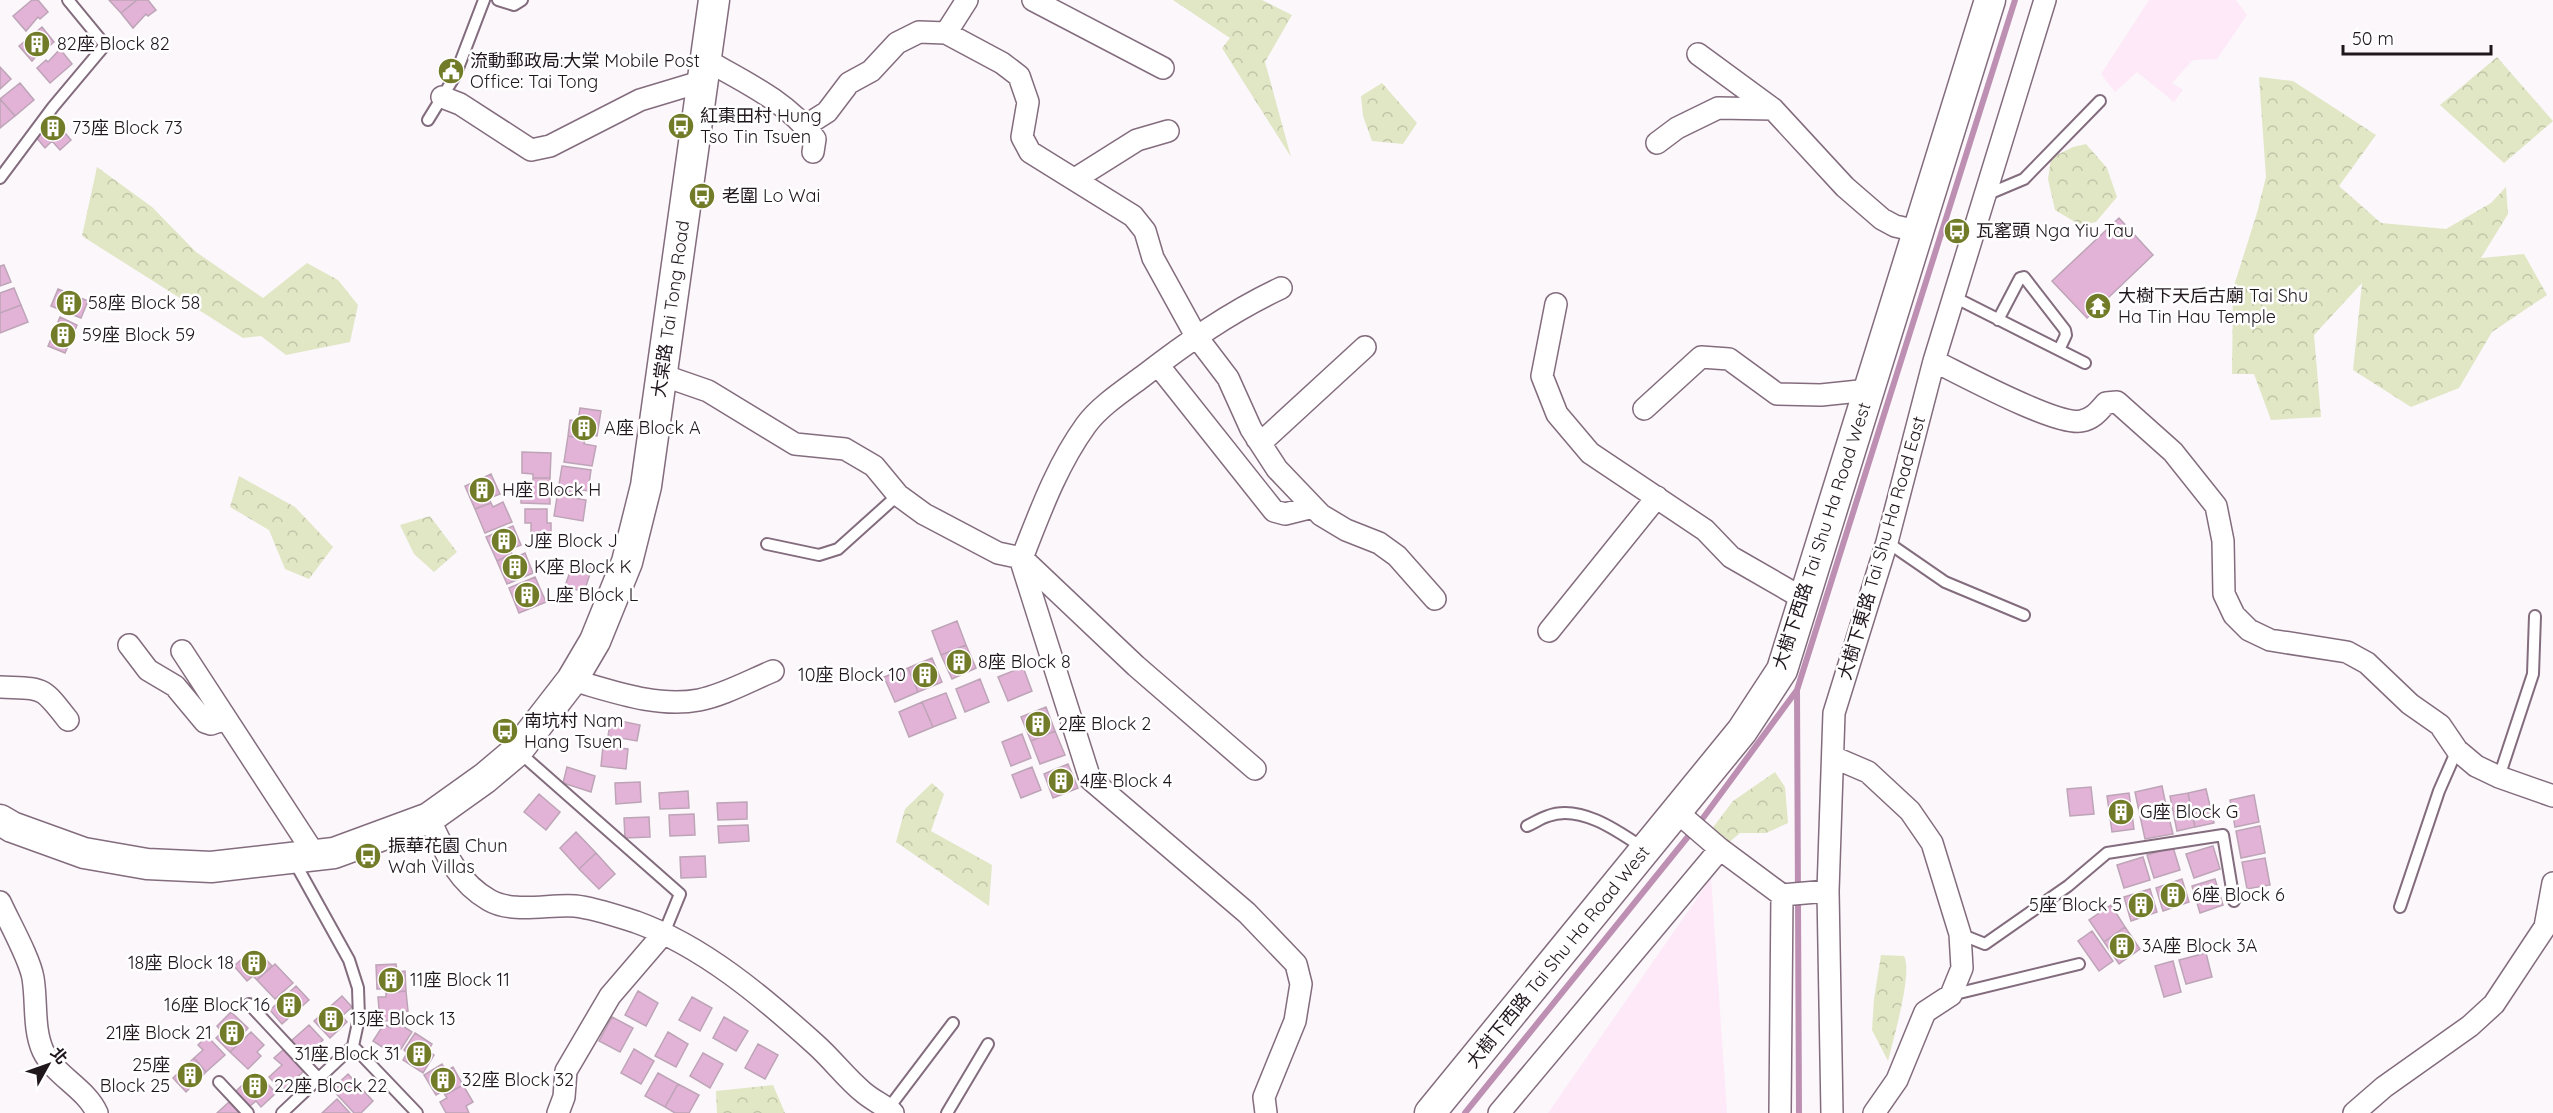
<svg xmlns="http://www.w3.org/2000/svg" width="2553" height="1113" viewBox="0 0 2553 1113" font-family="Quicksand,'Noto Sans TC',sans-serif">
	<defs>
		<pattern id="forest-crowns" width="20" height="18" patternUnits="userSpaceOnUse" patternTransform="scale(1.5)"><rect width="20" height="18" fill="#e1e7c5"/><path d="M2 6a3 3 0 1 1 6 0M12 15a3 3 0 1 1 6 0" fill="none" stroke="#c1c5a9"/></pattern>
	</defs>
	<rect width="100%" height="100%" fill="#fcf7fb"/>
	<path fill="#fde9f8" d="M2149,0H2236L2247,15L2217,59L2193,60L2172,83L2183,90L2174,102L2137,72L2115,92L2101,74Z
		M1711,878L1727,1113H1548Z"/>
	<path fill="url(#forest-crowns)" d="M1173,0H1262L1292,15L1265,62L1291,157L1222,48L1230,38Z
		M2497,57L2553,121L2504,163L2440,105Z
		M2259,77L2293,81L2376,135L2339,186L2381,223L2446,229L2491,203L2506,187L2508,214L2481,258L2524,254L2547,295L2492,332L2459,388L2411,407L2353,370L2362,283L2314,335L2321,417L2271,420L2254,374H2232L2233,289L2257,213L2266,177Z
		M1382,83L1417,123L1403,144L1372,141L1363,116L1361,96Z
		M2086,144L2107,168L2117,197L2096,222L2080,225L2055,210L2048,179L2051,158L2073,147Z
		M97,167L152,207L196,252L263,298L307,263L338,280L358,305L350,342L286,355L261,336L243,338L82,236Z
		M239,476L295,507L333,547L309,579L285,569L269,530L230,507Z
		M430,516L457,552L434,572L414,554L400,525Z
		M1775,772L1785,787L1788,823L1766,833H1740L1727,844L1711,830L1733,801Z
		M932,783L944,794L931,831L992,865L989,906L896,842L905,809Z
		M1881,955L1904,956C1913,973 1893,1040 1888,1061L1872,1030L1874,999Z
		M773,1085L785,1113H717L716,1091Z"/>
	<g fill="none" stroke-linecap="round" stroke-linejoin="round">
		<path stroke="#bd90b3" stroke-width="6" d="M1797,691L1799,1113
			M1465,1113L1703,818L1797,690L2015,0"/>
	</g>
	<path fill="#e2b3d7" stroke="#bda4b7" stroke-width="1.5" d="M32,0H38L48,12L40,19L38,17L26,31L13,16Z
		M109,0H137L121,13Z
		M137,0H148L156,10L148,16L146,14L133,28L121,13Z
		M42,27L54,42L46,49L44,47L32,61L19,46Z
		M60,49L72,64L50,83L37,68L46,60L48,62Z
		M0,67L11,79L0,89Z
		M20,83L34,100L15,116L0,99Z
		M0,99L15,116L0,128Z
		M54,120L71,140L60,150L52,141L45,148L35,136Z
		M2119,218L2153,255L2087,318L2052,281Z
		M4,265L11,282L0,286V266Z
		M14,288L21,305L0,313V293Z
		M58,289L88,301L81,318L51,306Z
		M21,305L28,322L0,333V313Z
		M60,317L77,325L65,353L48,346Z
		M580,408L601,411L597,436L586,434L585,439L568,436L570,420L578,421Z
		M568,436L585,439L584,444L596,446L592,466L564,462Z
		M522,452L551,453L550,478H533V474L522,473Z
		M562,466L591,470L588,491L576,489L575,493L558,491Z
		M491,474L500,494L489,498L491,503L475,509L465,486Z
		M533,478H550V504L521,503V483H533Z
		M558,491L575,493V498L586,500L583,521L554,516Z
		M503,502L512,522L485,533L475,509L491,503L493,507Z
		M525,509H547V523H551V538H531V523H525Z
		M513,526L521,545L510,549L512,554L497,561L486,537Z
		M525,553L533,573L507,584L497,561L512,554L514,558Z
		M579,560L593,565L584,592L565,586L571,569L575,571Z
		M535,577L546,602L519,613L509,588Z
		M957,621L966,645L941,655L932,631Z
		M966,645L976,668L952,679L941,655Z
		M932,658L942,682L918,692L908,668Z
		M1023,667L1032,691L1008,701L998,677Z
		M908,668L918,692L895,702L884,677Z
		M980,679L989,702L965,712L956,689Z
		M946,693L956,718L933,727L922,702Z
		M922,702L933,727L909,737L899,712Z
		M1046,707L1055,731L1031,741L1021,717Z
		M611,719L640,725L637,741L608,736Z
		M1055,731L1065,755L1040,764L1031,741Z
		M1022,734L1031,758L1011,766L1002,742Z
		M603,746L628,749L626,769L601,766Z
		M1068,764L1078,788L1053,798L1044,774Z
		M567,767L595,776L591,792L563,783Z
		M1032,767L1041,790L1021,798L1012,775Z
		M640,782L641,802L616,804L615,783Z
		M2162,786L2167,810L2140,816L2135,792Z
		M2091,787L2094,814L2070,816L2067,789Z
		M2206,789L2214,823L2195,827L2188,793Z
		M688,791L689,808L660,809L659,793Z
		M2129,793L2134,829L2112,832L2107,796Z
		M2188,793L2195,827L2177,831L2170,796Z
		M539,794L560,812L546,830L524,812Z
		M2254,795L2259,822L2235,827L2230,800Z
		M747,802V819L718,820L717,803Z
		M2167,810L2173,834L2145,839L2140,816Z
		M694,814L695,835L670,836L669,815Z
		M649,817L650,837L625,838L624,818Z
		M748,825L749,841L719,843L718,826Z
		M2260,826L2265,853L2241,858L2236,831Z
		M576,832L596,853L579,869L560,848Z
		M2213,846L2220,869L2194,878L2186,854Z
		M2173,847L2180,870L2154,878L2147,855Z
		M596,853L615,874L599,889L579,869Z
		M705,856L706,877L681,878L680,857Z
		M2143,857L2150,880L2124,888L2117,865Z
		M2265,858L2270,885L2247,889L2242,862Z
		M2182,879L2189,902L2163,911L2156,888Z
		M2215,879L2223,905L2200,913L2192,886Z
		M2150,889L2157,912L2131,921L2124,897Z
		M2111,905L2125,927L2104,942L2089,920Z
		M2125,927L2140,949L2119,964L2104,942Z
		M2092,931L2113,961L2099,971L2078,941Z
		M259,952L272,966L257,980L253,976L247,981L234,966L245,956L249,961Z
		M2206,953L2212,977L2186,984L2179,960Z
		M2173,961L2181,992L2164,997L2155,966Z
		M275,964L293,983L275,999L257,980Z
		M396,964L397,972L405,971L406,991L386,993V989H377L376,965Z
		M296,986L309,1000L282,1024L270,1010Z
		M406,991L408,1011L400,1012V1020L380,1021L378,997H386V993Z
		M638,991L658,1003L646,1026L625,1015Z
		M342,996L352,1007L342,1016L347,1022L330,1038L314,1021Z
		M692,997L712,1008L700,1031L679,1020Z
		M231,1012L248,1028L242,1035L245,1038L230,1052L216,1038L222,1032L217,1026Z
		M612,1017L633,1028L620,1052L599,1041Z
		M724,1017L748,1031L736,1051L713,1038Z
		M395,1021L412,1032L401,1049L398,1047L393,1054L373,1041L384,1024L391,1028Z
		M309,1025L323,1040L320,1043L325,1049L311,1063L291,1041Z
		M251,1032L264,1045L257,1052L261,1056L248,1069L230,1052Z
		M668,1032L688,1044L676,1067L655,1056Z
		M415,1033L432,1044L428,1051L434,1055L423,1073L403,1060L407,1053L404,1050Z
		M207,1036L225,1055L206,1072L194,1058L203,1050L198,1045Z
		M758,1044L778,1055L765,1079L745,1068Z
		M284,1049L304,1071L282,1091L269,1077L282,1065L274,1058Z
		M634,1049L654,1061L641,1084L621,1073Z
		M703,1053L723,1064L710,1088L690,1076Z
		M194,1058L206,1072L186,1092L173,1078Z
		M442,1064L446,1071L453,1067L463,1085L445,1095L443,1091L436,1095L424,1075Z
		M658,1073L678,1084L665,1107L645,1096Z
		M348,1074L373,1101L361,1113H354L332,1089Z
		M253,1075L259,1081L262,1078L276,1093L261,1107L256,1101L250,1106L236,1091Z
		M678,1084L699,1095L689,1113H675L665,1107Z
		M463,1085L473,1102L466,1106L469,1113H446L440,1102L447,1098L445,1095Z
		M337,1099L350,1113H322Z
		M229,1102L240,1113H217Z"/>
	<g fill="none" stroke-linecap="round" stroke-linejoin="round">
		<defs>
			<path id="lane" d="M498,0L514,5L522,0
				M428,120L455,76L484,0
				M0,178L53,107L105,45L68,0
				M1986,195L2024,179L2100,101
				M1954,297L2085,363
				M1998,320L2020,278L2024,277L2065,330L2066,335L2059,350
				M1887,542L1945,582L2024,615
				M767,544L819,555L838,549L898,495
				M520,753L680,894L664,933
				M2499,777L2533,674L2535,616
				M1527,826C1534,823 1541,818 1548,816C1580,804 1618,831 1643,848
				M2400,907L2439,791L2457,750
				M1960,934L1985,944L2068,886L2107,853L2223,835L2234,901
				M1951,995L2079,964
				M249,1004L319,1079
				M353,1046L417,1113
				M219,1082L248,1113
				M888,1109L953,1023
				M282,1113L353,1046L359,1018L358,988L349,960L294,861
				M947,1113L988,1044"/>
			<path id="street" d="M1033,0L1163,68
				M946,33L967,0
				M1698,54L1773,109L1845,187L1882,219L1895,226L1917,231
				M706,60C745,82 788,102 815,139L813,152
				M442,97L460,104L531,150L550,146L640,100L703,81
				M805,126L827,112L849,83L871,71L897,43L919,32L946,33L1002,63L1019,76L1028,102L1022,137L1030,152L1133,216L1145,231L1153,258L1196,336L1228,378L1251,429L1277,469L1321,515L1346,530L1379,543L1397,556L1435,599
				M1657,143L1677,128L1718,108L1773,109
				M1075,179L1137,140L1168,131
				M1556,304L1542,376L1557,414L1590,453L1705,530L1731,557L1804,599
				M1934,361C1961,374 2056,426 2081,421C2093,419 2099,411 2106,403L2117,402L2173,452L2216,506L2223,541L2224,594L2234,615L2249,630L2270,640L2347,652L2367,663L2410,704L2440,725L2457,750L2476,766L2499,777L2553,796
				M1158,365L1274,511L1285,514L1313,507
				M662,375L708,391L795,444L845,449L874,466L898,495L924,514L998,553L1022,558L1136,666L1255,769
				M1644,409L1701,357L1729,359L1777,394L1821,395L1869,390
				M1257,439L1266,438L1365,347
				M1020,558L1090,779L1247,913L1296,964L1301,984L1295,1021L1264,1097L1266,1113
				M1022,558C1040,512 1057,465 1086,425C1099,407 1123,391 1142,377C1186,343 1230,312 1281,288
				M1549,631L1657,497
				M129,645L148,670L175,686L205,722L211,724L225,719
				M182,651L315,855
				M572,680C612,691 657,708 699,700C724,695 749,681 773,671
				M0,687C44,689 41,685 68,720
				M1833,757L1868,772L1910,811L1932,843L1960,934L1962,968L1951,995L1925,1012L1897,1080L1874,1113
				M1677,812L1720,849L1782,895L1828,891
				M429,818C444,850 457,882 489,900C513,914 549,904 575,906C594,908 617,916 636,922C703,946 763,997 815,1044C832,1059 846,1078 863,1092C872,1100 884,1105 893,1113
				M0,902C9,922 30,959 33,978C37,1001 33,1029 43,1051C55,1076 86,1088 97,1113
				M558,1113L564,1097L566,1071L610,996L664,933
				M1499,1113L1720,849
				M1780,1113L1782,895
				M1832,1113L1828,891L1834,713L1887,542L1934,361L2045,0
				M2354,1113L2384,1087L2470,1026L2494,1004L2545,927L2553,883"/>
			<path id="secondary" d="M0,820L12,827L84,853L147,864L211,867L334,853L429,818L485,778L517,751L572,680L595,641L627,562L646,486L714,0
				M1430,1113L1742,731L1782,670L1990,0"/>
		</defs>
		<use href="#lane" stroke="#836c7d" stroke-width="14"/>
		<use href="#street" stroke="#836c7d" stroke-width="24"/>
		<use href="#secondary" stroke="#836c7d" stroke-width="33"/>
		<use href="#lane" stroke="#fff" stroke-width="10"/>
		<use href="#street" stroke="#fff" stroke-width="21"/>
		<use href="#secondary" stroke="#fff" stroke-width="30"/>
	</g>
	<defs>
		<symbol id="building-disc" viewBox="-11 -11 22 22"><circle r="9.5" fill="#727c28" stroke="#fff"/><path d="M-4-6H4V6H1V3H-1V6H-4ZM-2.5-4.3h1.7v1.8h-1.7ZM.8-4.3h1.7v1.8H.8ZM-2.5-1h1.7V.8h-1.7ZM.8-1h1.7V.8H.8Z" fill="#fff"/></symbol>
		<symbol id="civic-disc" viewBox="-11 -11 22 22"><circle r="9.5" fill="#727c28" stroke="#fff"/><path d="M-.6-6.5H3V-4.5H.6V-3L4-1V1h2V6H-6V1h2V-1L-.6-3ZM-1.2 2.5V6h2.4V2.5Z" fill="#fff"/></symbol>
		<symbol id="bus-disc" viewBox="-11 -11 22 22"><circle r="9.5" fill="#727c28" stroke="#fff"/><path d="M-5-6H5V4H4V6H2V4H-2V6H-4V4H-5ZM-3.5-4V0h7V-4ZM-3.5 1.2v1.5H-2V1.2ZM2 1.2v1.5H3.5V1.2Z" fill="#fff"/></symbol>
		<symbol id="temple-disc" viewBox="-11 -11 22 22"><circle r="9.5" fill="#727c28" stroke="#fff"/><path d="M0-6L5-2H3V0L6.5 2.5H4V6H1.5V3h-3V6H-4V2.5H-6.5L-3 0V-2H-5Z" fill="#fff"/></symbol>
	</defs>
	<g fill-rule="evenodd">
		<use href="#building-disc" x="22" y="29" width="30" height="30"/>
		<use href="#civic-disc" x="436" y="56" width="30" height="30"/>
		<use href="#bus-disc" x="666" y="111" width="30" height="30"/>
		<use href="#building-disc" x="38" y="113" width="30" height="30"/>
		<use href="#bus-disc" x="687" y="181" width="30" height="30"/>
		<use href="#bus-disc" x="1942" y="216" width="30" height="30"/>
		<use href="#building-disc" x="54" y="288" width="30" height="30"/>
		<use href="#temple-disc" x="2083" y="291" width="30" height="30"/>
		<use href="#building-disc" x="48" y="320" width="30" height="30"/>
		<use href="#building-disc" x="569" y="413" width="30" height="30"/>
		<use href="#building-disc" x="467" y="475" width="30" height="30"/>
		<use href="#building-disc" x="489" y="526" width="30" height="30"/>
		<use href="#building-disc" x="500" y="552" width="30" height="30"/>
		<use href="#building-disc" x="512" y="580" width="30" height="30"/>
		<use href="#building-disc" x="944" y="647" width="30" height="30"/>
		<use href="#building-disc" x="910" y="660" width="30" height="30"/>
		<use href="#building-disc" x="1023" y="709" width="30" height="30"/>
		<use href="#bus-disc" x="490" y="716" width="30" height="30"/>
		<use href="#building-disc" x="1046" y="766" width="30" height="30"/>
		<use href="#building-disc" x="2106" y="797" width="30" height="30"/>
		<use href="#bus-disc" x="353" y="841" width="30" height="30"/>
		<use href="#building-disc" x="2158" y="880" width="30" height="30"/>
		<use href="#building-disc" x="2126" y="890" width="30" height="30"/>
		<use href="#building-disc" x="2107" y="931" width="30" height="30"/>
		<use href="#building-disc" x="239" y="948" width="30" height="30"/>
		<use href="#building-disc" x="376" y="965" width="30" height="30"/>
		<use href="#building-disc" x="274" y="990" width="30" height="30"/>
		<use href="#building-disc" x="316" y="1004" width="30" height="30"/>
		<use href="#building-disc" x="217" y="1018" width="30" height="30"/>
		<use href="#building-disc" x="404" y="1039" width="30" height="30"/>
		<use href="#building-disc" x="175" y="1060" width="30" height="30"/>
		<use href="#building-disc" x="428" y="1065" width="30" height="30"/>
		<use href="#building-disc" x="240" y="1071" width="30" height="30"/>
	</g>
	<g text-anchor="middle" stroke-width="5" stroke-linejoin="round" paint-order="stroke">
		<g font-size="18" fill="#20171d" stroke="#fff" text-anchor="start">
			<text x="57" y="50">82座 Block 82</text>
			<text x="470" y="67">流動郵政局:大棠 Mobile Post<tspan x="470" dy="21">Office: Tai Tong</tspan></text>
			<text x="700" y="122">紅棗田村 Hung<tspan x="700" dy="21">Tso Tin Tsuen</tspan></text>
			<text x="72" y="134">73座 Block 73</text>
			<text x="722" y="202">老圍 Lo Wai</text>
			<text x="1976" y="237">瓦窰頭 Nga Yiu Tau</text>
			<text x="2118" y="302">大樹下天后古廟 Tai Shu<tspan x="2118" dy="21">Ha Tin Hau Temple</tspan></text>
			<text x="88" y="309">58座 Block 58</text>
			<text x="82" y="341">59座 Block 59</text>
			<text x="604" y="434">A座 Block A</text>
			<text x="502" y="496">H座 Block H</text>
			<text x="524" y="547">J座 Block J</text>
			<text x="534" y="573">K座 Block K</text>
			<text x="546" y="601">L座 Block L</text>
			<text x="978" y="668">8座 Block 8</text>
			<text x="906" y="681" text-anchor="end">10座 Block 10</text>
			<text x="524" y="727">南坑村 Nam<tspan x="524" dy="21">Hang Tsuen</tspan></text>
			<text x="1058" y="730">2座 Block 2</text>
			<text x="1080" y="787">4座 Block 4</text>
			<text x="2140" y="818">G座 Block G</text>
			<text x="388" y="852">振華花園 Chun<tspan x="388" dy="21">Wah Villas</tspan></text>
			<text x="2192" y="901">6座 Block 6</text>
			<text x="2122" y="911" text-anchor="end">5座 Block 5</text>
			<text x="2142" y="952">3A座 Block 3A</text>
			<text x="234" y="969" text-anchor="end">18座 Block 18</text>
			<text x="410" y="986">11座 Block 11</text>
			<text x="270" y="1011" text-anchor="end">16座 Block 16</text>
			<text x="350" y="1025">13座 Block 13</text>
			<text x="212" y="1039" text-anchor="end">21座 Block 21</text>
			<text x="400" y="1060" text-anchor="end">31座 Block 31</text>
			<text x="170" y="1071" text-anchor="end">25座<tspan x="170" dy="21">Block 25</tspan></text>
			<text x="462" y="1086">32座 Block 32</text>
			<text x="274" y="1092">22座 Block 22</text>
		</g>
		<g font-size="18" fill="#20171d" stroke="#fff">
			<text transform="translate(671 309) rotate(-82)" y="6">大棠路 Tai Tong Road</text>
			<text transform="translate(1822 536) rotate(-72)" y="6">大樹下西路 Tai Shu Ha Road West</text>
			<text transform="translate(1882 548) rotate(-74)" y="6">大樹下東路 Tai Shu Ha Road East</text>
			<text transform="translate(1558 957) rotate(-51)" y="6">大樹下西路 Tai Shu Ha Road West</text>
		</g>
	</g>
	<g transform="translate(48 1065) rotate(50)" stroke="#ffffff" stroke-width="4.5" paint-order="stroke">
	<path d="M0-4.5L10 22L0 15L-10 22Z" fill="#20171d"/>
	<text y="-9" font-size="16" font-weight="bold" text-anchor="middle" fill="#20171d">北</text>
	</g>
	<path d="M2343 45v9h148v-9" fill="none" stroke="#20171d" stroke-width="3"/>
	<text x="2352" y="45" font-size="18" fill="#20171d" stroke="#ffffff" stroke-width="4.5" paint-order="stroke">50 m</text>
</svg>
